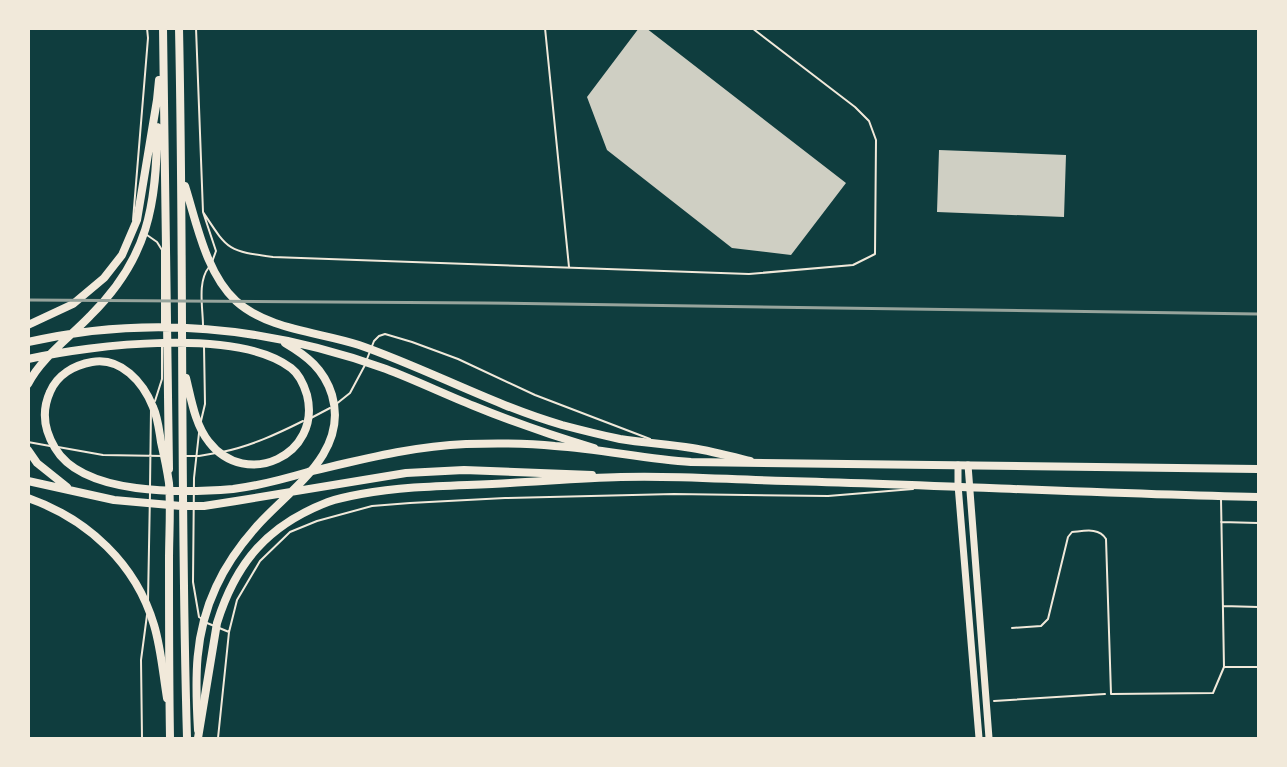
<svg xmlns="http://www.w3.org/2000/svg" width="1287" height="767" viewBox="0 0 1287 767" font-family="'Noto Serif',serif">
	<rect width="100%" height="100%" fill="#0f3d3e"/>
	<path fill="#cfcfc3" d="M639,28H646L846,183L791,255L732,248L607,150L587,97Z
		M939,150L1066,155L1064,217L937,212Z"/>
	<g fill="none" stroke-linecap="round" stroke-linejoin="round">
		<path stroke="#f1e9da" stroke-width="2" d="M994,701L1105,694"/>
		<path stroke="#f1e9da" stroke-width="2" d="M196,28L203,212L216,251L212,262
			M545,28L569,267
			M203,212C228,250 227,251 273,257L749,274L853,265L875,254L876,140L869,121L855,107L752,28
			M133,220L148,38L147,28
			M147,235L157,242L162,250V325
			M203,326C203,308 197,282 209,267
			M367,359L374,341L379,336L385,334L412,342L458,359L535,395L650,439
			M155,401L162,379V345
			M335,405L350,393L365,365
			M311,418L330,408
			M201,421L205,404L204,346
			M199,433L194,478L193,582L199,617L202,619
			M28,442L50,446
			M58,447L103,455L163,456
			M222,452C251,446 277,434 303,421
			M186,456H199L216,453
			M150,487L151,409
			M1221,499L1224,667
			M1221,522L1258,523
			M148,601L150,493
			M1223,606L1258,607
			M207,623L229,632
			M1012,628L1041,626L1048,619L1068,537L1072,532C1084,531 1099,527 1106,539L1111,694L1213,693L1224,667H1258
			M142,738L141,660L147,615
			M218,738L229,632L237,600L260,561L290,532L317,521L372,506L410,503L505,498L674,494L828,496L913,489"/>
		<path stroke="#f1e9da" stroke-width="7" d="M958,465V485L979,738
			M968,465L989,738"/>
		<path stroke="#f1e9da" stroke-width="8" d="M163,28L169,469
			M179,28C184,265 180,502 187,738
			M185,186C197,224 206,273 236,301C268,330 320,332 359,345C428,369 493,405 562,425C581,430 601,435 620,439C644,443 668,444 692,448C711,451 730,456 750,461
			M28,325L73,304L104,278L122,255L137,220L157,100L159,80
			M28,342C150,314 269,327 386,369C415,380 444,394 474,406C513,422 553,436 594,448
			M28,359C91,345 238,327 291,368C299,374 304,385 307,395C322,455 246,490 209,442C195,425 191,398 186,378
			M28,384C41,358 70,337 90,316C148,259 157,205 157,127
			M28,450L37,463L67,487
			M28,481L114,500L181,506H204L236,501L406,473L464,470L592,475
			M28,498C88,519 136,564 154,625C161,648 163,674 167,698
			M198,730C195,679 194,634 216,587C226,565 241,544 257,526C290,489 349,453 332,395C324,369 307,356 285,343"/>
		<path stroke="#f1e9da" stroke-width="8" d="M170,738C169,679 169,620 169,560C169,535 171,508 169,483C167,469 164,455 161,442C159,430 158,418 153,407C143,382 121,357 92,362C74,365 57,375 50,392C41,412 44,430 55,448C83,496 184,493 233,489C258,486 284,479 308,472C360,460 413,446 466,444C496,443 526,443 555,446C601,449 645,459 691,462L1258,469
			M198,738L217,623C236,562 268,525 328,502C339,498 350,496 361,494C410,485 460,486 510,483C547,481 584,478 621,477C676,475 732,480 787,481C944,485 1101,494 1258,497"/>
		<path stroke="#97a49c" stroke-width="3" d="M28,300L484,303L1258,314"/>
	</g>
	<rect width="1287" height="767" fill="none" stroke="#f1e9da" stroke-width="60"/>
</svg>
